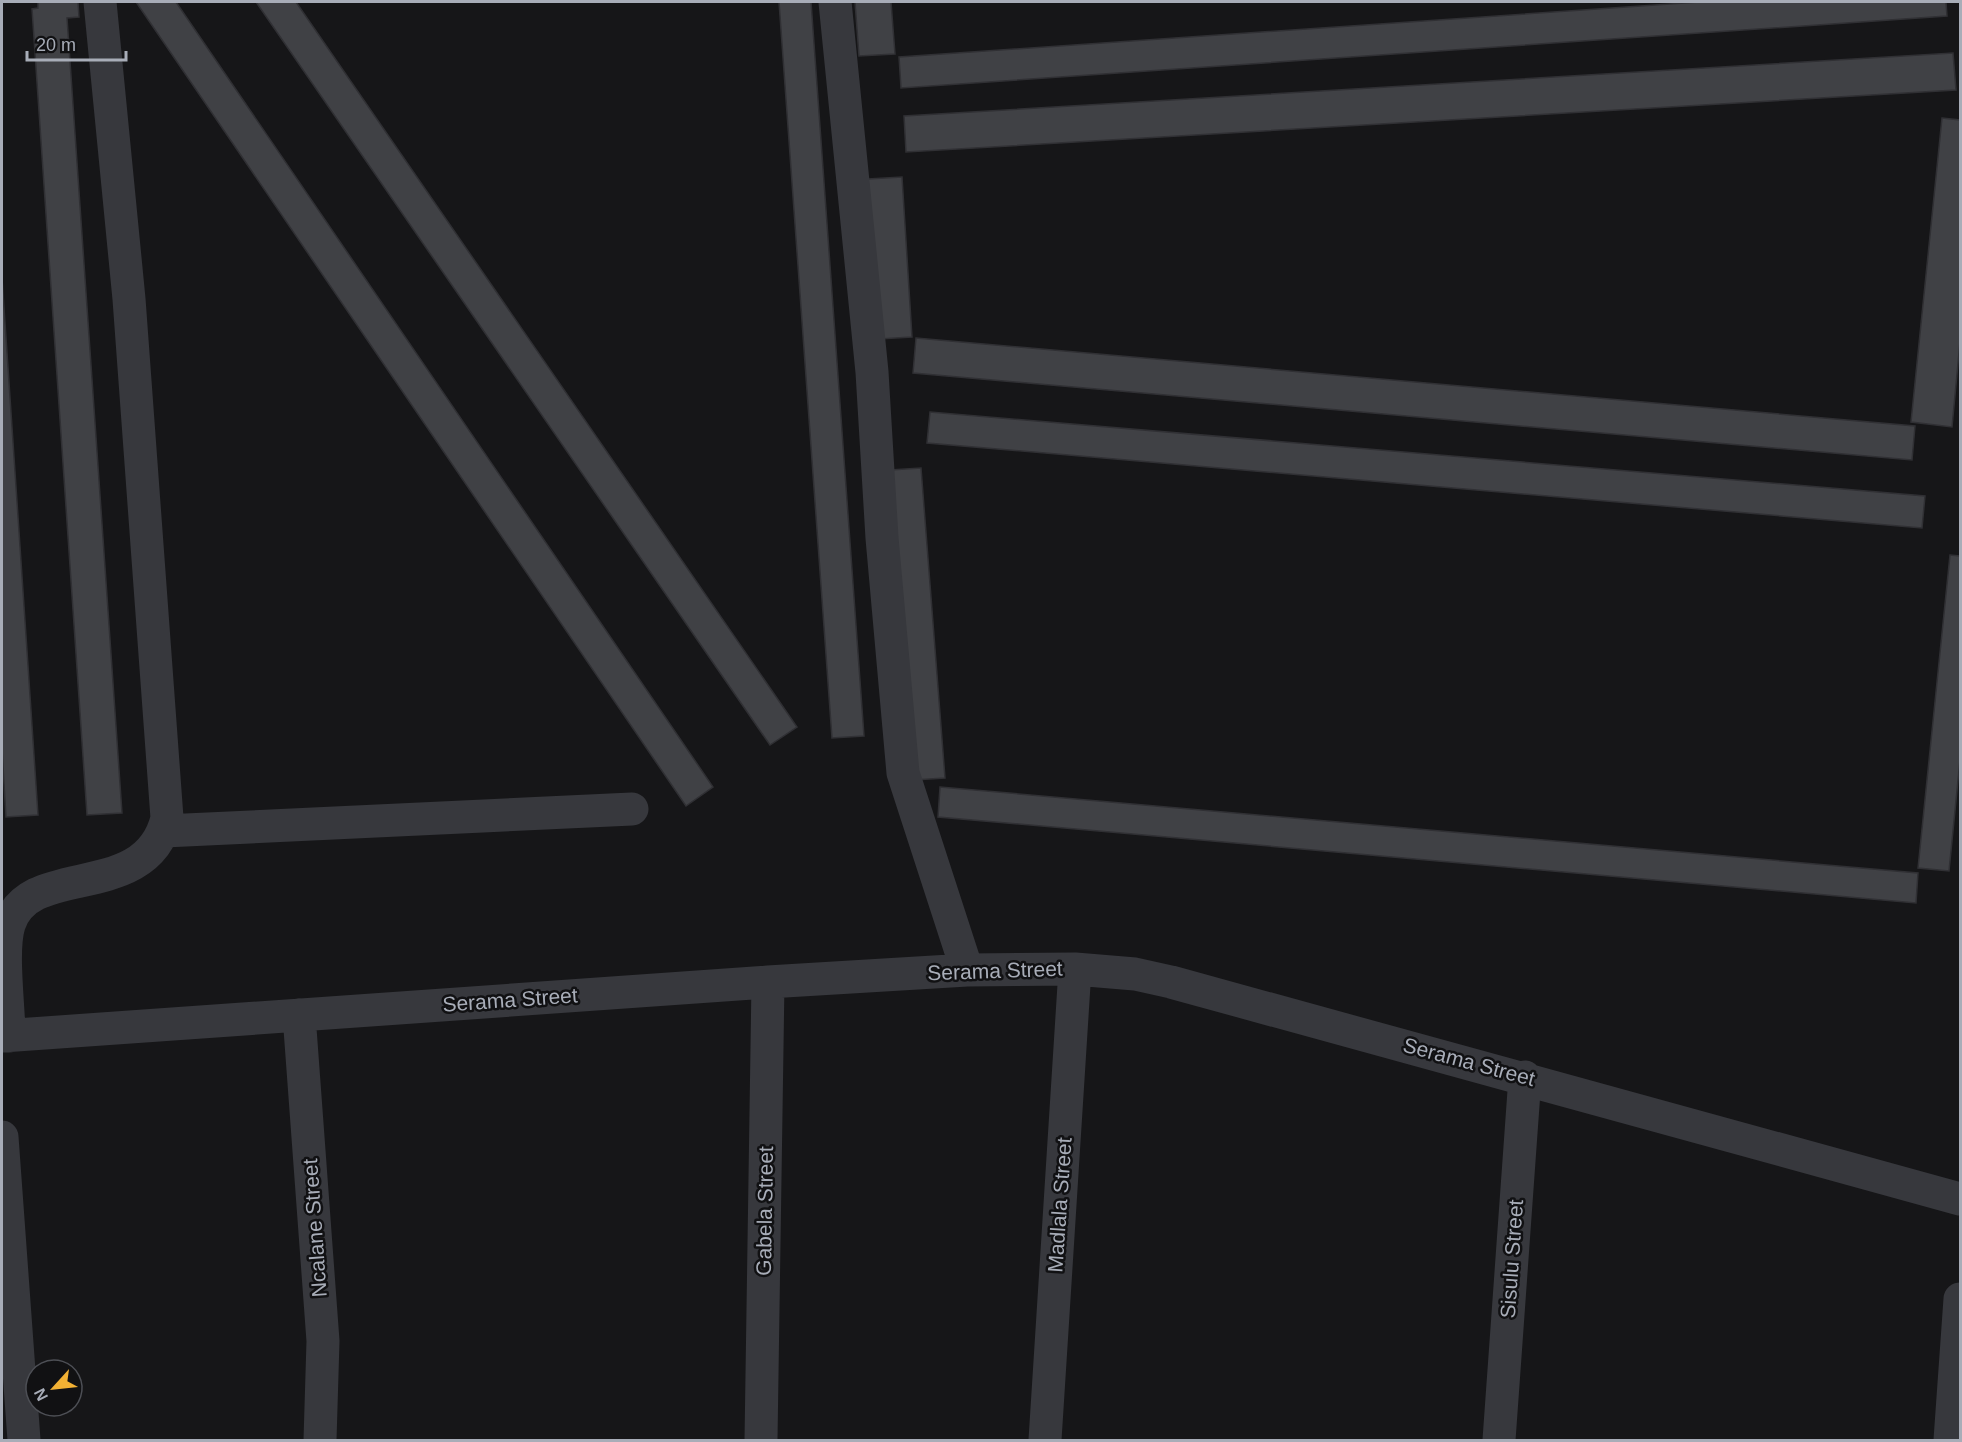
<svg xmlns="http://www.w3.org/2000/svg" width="1962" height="1442" viewBox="0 0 1962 1442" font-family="Arial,sans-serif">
	<rect width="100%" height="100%" fill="#161618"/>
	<path fill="#404145" stroke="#303034" stroke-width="1.5" d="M38,2H78L79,17L67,18L122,813L87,815L32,9L38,8Z
		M136,2H176L713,787L686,806Z
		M256,2H296L797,727L770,745Z
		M779,2H811L864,736L832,738Z
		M855,2H891L895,54L859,56Z
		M1699,2H1946L1947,16L901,88L899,57Z
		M1953,53L1956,90L906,152L904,116Z
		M1942,118L1960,120V342L1952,427L1911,422Z
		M902,177L912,337L879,339L868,179Z
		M2,278L38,815L6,817L2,750Z
		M916,338L1915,426L1912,460L913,373Z
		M930,412L1925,496L1922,528L927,443Z
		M921,468L945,778L914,780L890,470Z
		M1950,555L1960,556V760L1949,871L1918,868Z
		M940,787L1918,873L1916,903L938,817Z"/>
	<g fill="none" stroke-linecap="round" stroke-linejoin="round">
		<path stroke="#37383d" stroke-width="33" d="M835,2L872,372L882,538L903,773L967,970
			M164,831L632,809
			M299,1015L323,1341L320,1440
			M2,1036L768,982L967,970L1075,969L1135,974L1171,982L1960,1199
			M9,1036C9,1007 1,951 9,925C29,859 146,905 167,818L129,299L100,2
			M2,1137L24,1440
			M761,1440L768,982
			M1045,1440L1075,969
			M1499,1440L1525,1077
			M1950,1440L1960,1299"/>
	</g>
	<g text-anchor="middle" stroke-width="5" stroke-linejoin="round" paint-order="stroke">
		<g font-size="21" fill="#a8adb8" stroke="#111113">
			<text transform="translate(995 971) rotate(-2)" y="7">Serama Street</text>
			<text transform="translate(510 1000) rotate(-4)" y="7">Serama Street</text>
			<text transform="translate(1469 1062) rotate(15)" y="7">Serama Street</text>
			<text transform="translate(1060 1205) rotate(-86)" y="7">Madlala Street</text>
			<text transform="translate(765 1211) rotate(-89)" y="7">Gabela Street</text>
			<text transform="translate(315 1228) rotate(-94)" y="7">Ncalane Street</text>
			<text transform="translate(1512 1259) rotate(-86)" y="7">Sisulu Street</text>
		</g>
	</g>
	<rect width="1962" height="1442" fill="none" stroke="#a8adb8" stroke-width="6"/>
	<g transform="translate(54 1388) rotate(243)"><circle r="28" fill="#111113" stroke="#4d4f55" stroke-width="1.5"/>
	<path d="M0-4.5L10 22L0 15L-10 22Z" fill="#f2b134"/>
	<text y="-9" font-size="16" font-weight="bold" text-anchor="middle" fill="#a8adb8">N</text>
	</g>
	<path d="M27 51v9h99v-9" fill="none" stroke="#a8adb8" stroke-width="3"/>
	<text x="36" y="51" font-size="18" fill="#a8adb8" stroke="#111113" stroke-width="4.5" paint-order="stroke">20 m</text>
</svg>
